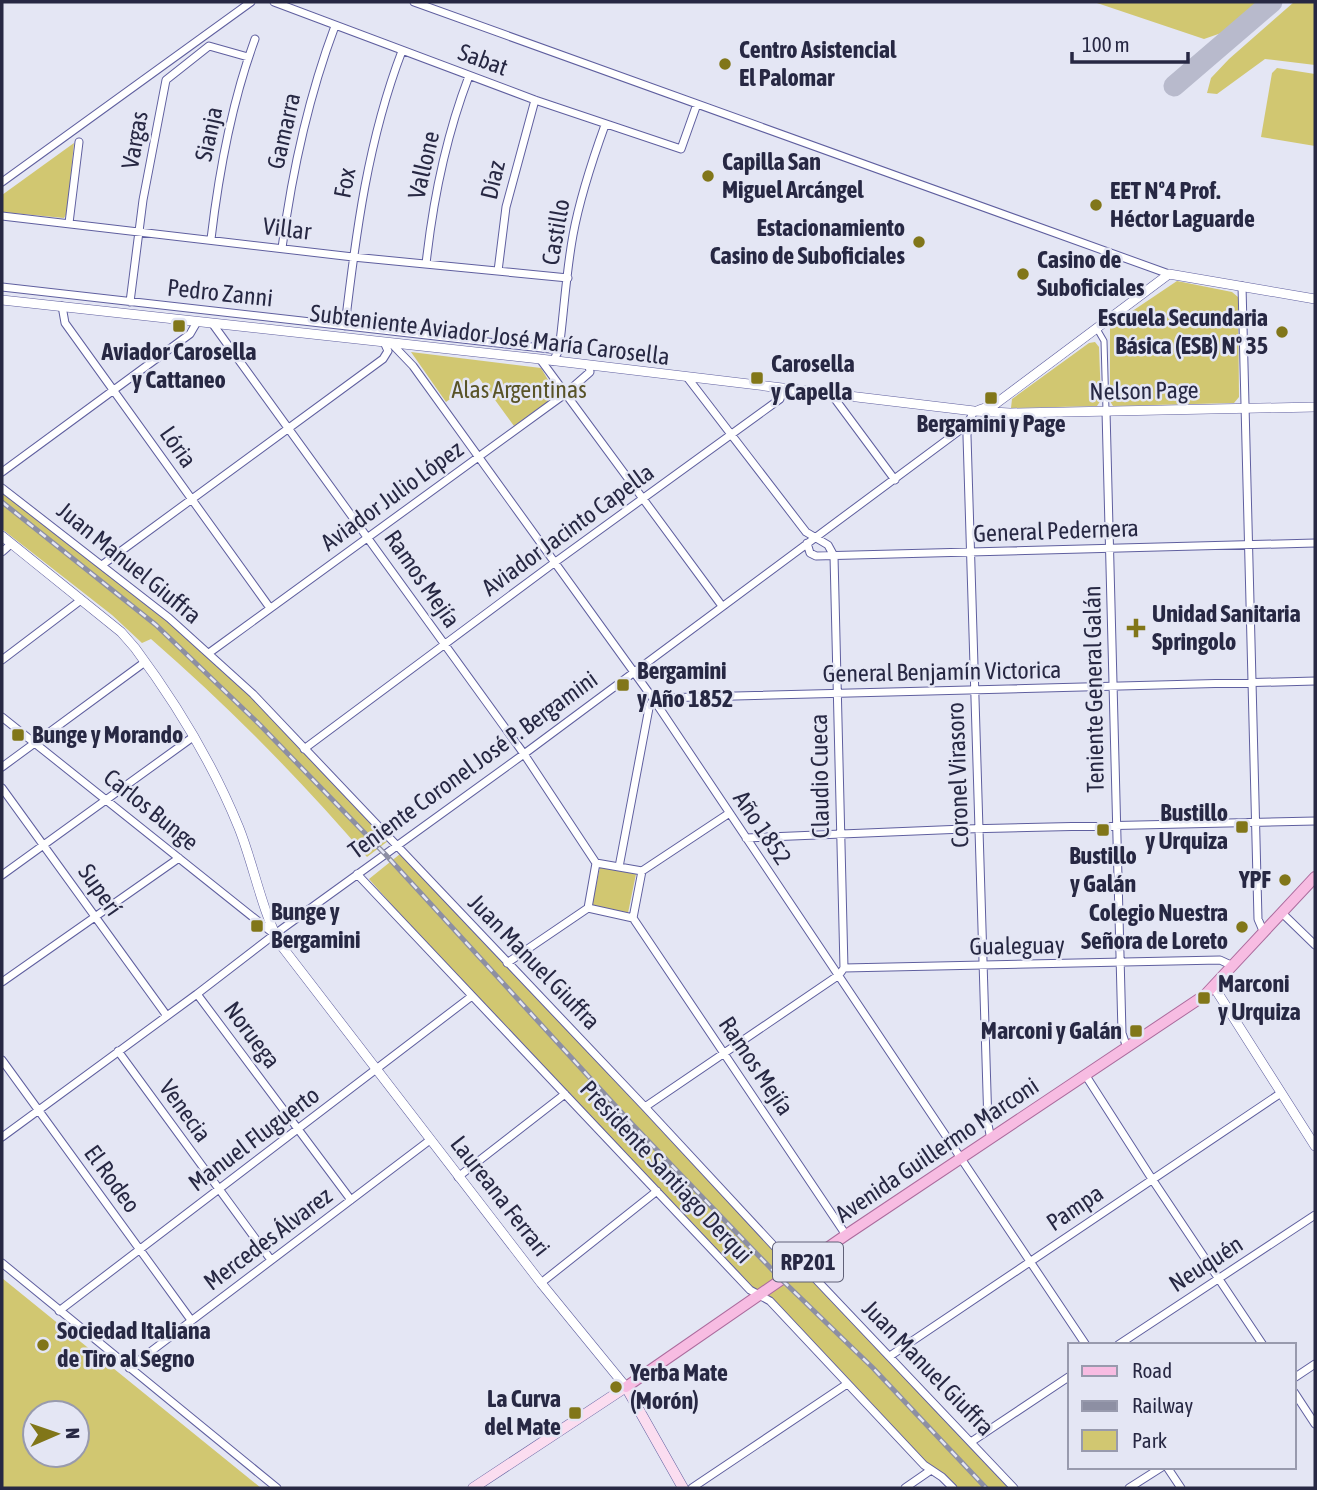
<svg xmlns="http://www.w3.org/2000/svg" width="1317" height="1490" viewBox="0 0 1317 1490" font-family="'Asap Condensed',sans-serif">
	<rect width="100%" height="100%" fill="#e4e6f4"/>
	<path fill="#d1c771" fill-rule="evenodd" d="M1094,2H1259L1227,31L1204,39Z
		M1294,2H1315V65L1265,59L1217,94L1207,93L1211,78L1229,59Z
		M1277,68L1315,74V146L1261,137L1272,73Z
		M74,143L67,213L64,218L2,212V195Z
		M1177,281L1232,292L1238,297L1239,397L1234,403L1113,406L1110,401V326Z
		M1095,342L1099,347L1101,400L1097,406L1011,408L1012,399L1089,343Z
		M411,352L541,368L557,395L514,426L479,378L446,402Z
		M2,488L102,565L253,694L388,841L367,857C300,779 229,707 151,639L142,643L112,615L2,529Z
		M400,854L788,1261L805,1270L1014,1488H953L931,1470L770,1301L759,1296L472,996L369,879Z
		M600,867L636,874L628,913L592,905Z
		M2,1278L261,1488H2ZM35,1413H77V1455H35Z"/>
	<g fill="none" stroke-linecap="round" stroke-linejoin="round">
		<path stroke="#b8bacc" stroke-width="21" d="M1174,86L1272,2"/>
		<defs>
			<path id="pedestrian" d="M1097,329L1104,341L1106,411"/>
			<path id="minor" d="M274,2L535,100L681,149L697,104
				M414,2L1169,274
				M2,182L251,2
				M2,216L353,257L568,278
				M69,223L79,142
				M211,239C219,171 231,104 255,39
				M282,248C292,172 308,98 335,26
				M426,264C433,200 446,136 469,76
				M498,271L506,207L535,100
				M1242,286L1258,919L1264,933
				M2,287L559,350
				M130,302L143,200L166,80L209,46L248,57
				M62,306L65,323L270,608
				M212,323L524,754L596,863
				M345,326C356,232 368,140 402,51
				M391,343L413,366L654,700L1086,1345
				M540,359L722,606
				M553,361L559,350C564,312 566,273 573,235C580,197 592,161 605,125
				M832,395L895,480
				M974,411L967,425V436L988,1125L991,1139
				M1106,411L1122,1033L1127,1048
				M2,472L190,334L197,322
				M2,488L169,618L253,694L645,1107L788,1261L809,1272L1014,1488
				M807,543L810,553L816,556L1315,543
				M2,552L11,544
				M102,565L383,359L388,351L384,342
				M209,653L565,394L590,372L589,365
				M2,660L81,600
				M2,717L274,934
				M304,749L554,563L780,399L783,389
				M2,767L145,662
				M2,788L167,1016
				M746,838L964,829L1315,821
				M596,863L642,871L633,918
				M596,863L588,908L633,918
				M619,867L649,708L651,703L659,698L1315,681
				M642,871L728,814
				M357,874L750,1290L770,1301L924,1465L942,1477L953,1488
				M2,875L193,737
				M1282,913L1315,945
				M633,918L846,1235
				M507,963L588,908
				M844,968L1220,960L1233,966
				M2,982L179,858
				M197,994L351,1200
				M118,1051L271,1260
				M2,1060L191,1320
				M1086,1076L1152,1179L1263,1345
				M645,1107L839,975L844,968L834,556L828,545L806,532L687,377
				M2,1137L197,994L275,934L524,754L967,425
				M458,1177L565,1094
				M2,1263L277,1488
				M541,1283L657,1191
				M59,1311L472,996
				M1118,1345L1315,1215
				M890,1356L1281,1093
				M129,1368L430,1140
				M1294,1378L1315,1364
				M1294,1392L1315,1424
				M971,1442L1070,1376
				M1167,1467L1181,1488
				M692,1488L847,1384
				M905,1488L931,1470
				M1129,1488L1162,1467"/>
			<path id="tertiary" d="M2,300L540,359L974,411L1010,413L1315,407
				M979,410L994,405L1169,274L1315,299
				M2,536L121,632L135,648C176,703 213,764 239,828C254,866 261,908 280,944L541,1283L626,1387
				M1214,987L1315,1146"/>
			<path id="secondary" d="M473,1488L626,1387L683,1488"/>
			<path id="primary" d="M626,1387L846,1235L1205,995L1315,877"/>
		</defs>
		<use href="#pedestrian" stroke="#5f5f9f" stroke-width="7"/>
		<use href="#minor" stroke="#5f5f9f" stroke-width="9"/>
		<use href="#tertiary" stroke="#5f5f9f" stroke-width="10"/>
		<use href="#secondary" stroke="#5f5f9f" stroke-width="11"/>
		<use href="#primary" stroke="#ab6b9d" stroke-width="12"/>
		<use href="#pedestrian" stroke="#fff" stroke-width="5"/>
		<use href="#minor" stroke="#fff" stroke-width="7"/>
		<use href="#tertiary" stroke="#fff" stroke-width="9"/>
		<use href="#secondary" stroke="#fbddf0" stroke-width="10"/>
		<use href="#primary" stroke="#f7bce2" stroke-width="10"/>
		<defs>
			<path id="rail" d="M2,502L156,625L259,724L385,854L632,1124L782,1280L873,1368L986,1488"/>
		</defs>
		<use href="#rail" stroke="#8d8fa3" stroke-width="5"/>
		<use href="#rail" stroke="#e4e6f4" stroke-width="2.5" stroke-dasharray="8" stroke-linecap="butt"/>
	</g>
	<g fill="#817619" stroke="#e4e6f4" stroke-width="2.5">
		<circle cx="725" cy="64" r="7"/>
		<circle cx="708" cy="176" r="7"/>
		<circle cx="1096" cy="205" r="7"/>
		<circle cx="919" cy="242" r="7"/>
		<circle cx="1023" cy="274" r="7"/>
		<rect x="172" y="319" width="14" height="14" rx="3.5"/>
		<circle cx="1282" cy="332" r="7"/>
		<rect x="750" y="371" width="14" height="14" rx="3.5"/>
		<rect x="984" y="391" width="14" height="14" rx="3.5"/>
		<path d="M1132.5 617.5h7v7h7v7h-7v7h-7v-7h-7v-7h7z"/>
		<rect x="616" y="678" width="14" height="14" rx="3.5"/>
		<rect x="11" y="728" width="14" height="14" rx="3.5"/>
		<rect x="1235" y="820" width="14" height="14" rx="3.5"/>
		<rect x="1096" y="823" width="14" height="14" rx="3.5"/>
		<circle cx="1285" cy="880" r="7"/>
		<rect x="250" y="919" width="14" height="14" rx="3.5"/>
		<circle cx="1242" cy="927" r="7"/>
		<rect x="1197" y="991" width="14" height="14" rx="3.5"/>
		<rect x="1129" y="1024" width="14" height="14" rx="3.5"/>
		<circle cx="43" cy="1345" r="7"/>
		<circle cx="616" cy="1387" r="7"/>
		<rect x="568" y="1406" width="14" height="14" rx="3.5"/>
	</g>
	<g text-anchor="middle" stroke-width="5" stroke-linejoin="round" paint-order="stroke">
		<rect fill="#e4e6f4" stroke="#606178" stroke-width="2" x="773" y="1242.5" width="70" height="39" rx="5"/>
		<g font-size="23" font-weight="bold" fill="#272843">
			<text x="808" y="1270">RP201</text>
		</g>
		<g font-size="24" font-weight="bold" fill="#272843" stroke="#e4e6f4" text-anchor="start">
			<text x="739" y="58">Centro Asistencial<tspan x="739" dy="28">El Palomar</tspan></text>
			<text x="722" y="170">Capilla San<tspan x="722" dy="28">Miguel Arcángel</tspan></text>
			<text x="1110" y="199">EET Nº4 Prof.<tspan x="1110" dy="28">Héctor Laguarde</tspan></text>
			<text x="905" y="236" text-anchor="end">Estacionamiento<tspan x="905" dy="28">Casino de Suboficiales</tspan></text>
			<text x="1037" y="268">Casino de<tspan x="1037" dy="28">Suboficiales</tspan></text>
			<text x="1268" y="326" text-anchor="end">Escuela Secundaria<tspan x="1268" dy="28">Básica (ESB) Nº 35</tspan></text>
			<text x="179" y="360" text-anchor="middle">Aviador Carosella<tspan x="179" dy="28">y Cattaneo</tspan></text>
			<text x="771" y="372">Carosella<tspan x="771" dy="28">y Capella</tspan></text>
			<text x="991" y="432" text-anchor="middle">Bergamini y Page</text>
			<text x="1152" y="622">Unidad Sanitaria<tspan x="1152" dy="28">Springolo</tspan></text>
			<text x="637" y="679">Bergamini<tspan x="637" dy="28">y Año 1852</tspan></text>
			<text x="32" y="743">Bunge y Morando</text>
			<text x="1228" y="821" text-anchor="end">Bustillo<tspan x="1228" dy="28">y Urquiza</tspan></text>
			<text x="1103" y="864" text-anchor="middle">Bustillo<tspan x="1103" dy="28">y Galán</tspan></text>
			<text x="1271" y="888" text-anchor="end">YPF</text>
			<text x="271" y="920">Bunge y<tspan x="271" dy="28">Bergamini</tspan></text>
			<text x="1228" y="921" text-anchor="end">Colegio Nuestra<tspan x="1228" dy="28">Señora de Loreto</tspan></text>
			<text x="1218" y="992">Marconi<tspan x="1218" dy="28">y Urquiza</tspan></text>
			<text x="1122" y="1039" text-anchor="end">Marconi y Galán</text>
			<text x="57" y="1339">Sociedad Italiana<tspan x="57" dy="28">de Tiro al Segno</tspan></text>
			<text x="630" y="1381">Yerba Mate<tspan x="630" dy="28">(Morón)</tspan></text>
			<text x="561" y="1407" text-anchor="end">La Curva<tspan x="561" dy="28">del Mate</tspan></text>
		</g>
		<g font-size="24" fill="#272843" stroke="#e4e6f4">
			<text transform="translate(483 60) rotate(20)" y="8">Sabat</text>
			<text transform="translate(284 131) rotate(-77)" y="8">Gamarra</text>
			<text transform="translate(209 134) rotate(-78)" y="8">Sianja</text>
			<text transform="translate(135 140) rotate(-80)" y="8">Vargas</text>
			<text transform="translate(424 165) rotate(-77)" y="8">Vallone</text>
			<text transform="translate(493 180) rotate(-77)" y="8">Díaz</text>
			<text transform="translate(345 183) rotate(-79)" y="8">Fox</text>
			<text transform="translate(287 229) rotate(7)" y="8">Villar</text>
			<text transform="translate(556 232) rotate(-80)" y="8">Castillo</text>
			<text transform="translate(220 293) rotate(6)" y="8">Pedro Zanni</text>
			<text transform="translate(490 335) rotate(7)" y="8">Subteniente Aviador José María Carosella</text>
			<text transform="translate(1144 391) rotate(-1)" y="8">Nelson Page</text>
			<text transform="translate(178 447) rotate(55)" y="8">Lória</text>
			<text transform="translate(392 496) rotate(-36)" y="8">Aviador Julio López</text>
			<text transform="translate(568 530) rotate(-36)" y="8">Aviador Jacinto Capella</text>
			<text transform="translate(1056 531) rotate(-2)" y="8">General Pedernera</text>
			<text transform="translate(129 563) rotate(39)" y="8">Juan Manuel Giuffra</text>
			<text transform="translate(422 579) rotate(55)" y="8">Ramos Mejía</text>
			<text transform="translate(942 672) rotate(-1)" y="8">General Benjamín Victorica</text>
			<text transform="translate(1094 689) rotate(-91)" y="8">Teniente General Galán</text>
			<text transform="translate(473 765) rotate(-36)" y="8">Teniente Coronel José P. Bergamini</text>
			<text transform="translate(958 775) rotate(-92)" y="8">Coronel Virasoro</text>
			<text transform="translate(820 776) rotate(-91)" y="8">Claudio Cueca</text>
			<text transform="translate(151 810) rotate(39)" y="8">Carlos Bunge</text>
			<text transform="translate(762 828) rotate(56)" y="8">Año 1852</text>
			<text transform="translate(100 890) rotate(55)" y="8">Superí</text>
			<text transform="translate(1017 946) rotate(-1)" y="8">Gualeguay</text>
			<text transform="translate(534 962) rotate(46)" y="8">Juan Manuel Giuffra</text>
			<text transform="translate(252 1035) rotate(53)" y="8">Noruega</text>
			<text transform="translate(756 1066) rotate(56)" y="8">Ramos Mejía</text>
			<text transform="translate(185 1111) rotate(54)" y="8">Venecia</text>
			<text transform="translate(254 1139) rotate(-37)" y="8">Manuel Fluguerto</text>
			<text transform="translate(937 1150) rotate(-34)" y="8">Avenida Guillermo Marconi</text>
			<text transform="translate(666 1172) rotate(47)" y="8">Presidente Santiago Derqui</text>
			<text transform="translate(112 1179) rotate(54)" y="8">El Rodeo</text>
			<text transform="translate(500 1196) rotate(52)" y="8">Laureana Ferrari</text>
			<text transform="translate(1075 1208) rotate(-34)" y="8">Pampa</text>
			<text transform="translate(268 1239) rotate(-37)" y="8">Mercedes Álvarez</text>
			<text transform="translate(1206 1264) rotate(-33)" y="8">Neuquén</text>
			<text transform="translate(928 1368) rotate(46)" y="8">Juan Manuel Giuffra</text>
		</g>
		<g font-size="24" fill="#585327" stroke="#e4e6f4">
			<text x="519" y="398">Alas Argentinas</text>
		</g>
	</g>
	<rect width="1317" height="1490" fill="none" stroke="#272843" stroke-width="7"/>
	<rect x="1068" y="1343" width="228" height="126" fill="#e4e6f4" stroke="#989aad" stroke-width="2"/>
	<rect x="1082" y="1366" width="35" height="10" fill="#f7bce2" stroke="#989aad" stroke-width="2"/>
	<text x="1132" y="1378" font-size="21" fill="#272843">Road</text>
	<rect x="1082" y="1401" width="35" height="10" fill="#8d8fa3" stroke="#989aad" stroke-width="2"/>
	<text x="1132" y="1413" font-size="21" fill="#272843">Railway</text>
	<rect x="1082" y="1430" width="35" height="21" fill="#d1c771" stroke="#989aad" stroke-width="2"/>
	<text x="1132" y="1448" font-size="21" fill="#272843">Park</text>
	<g transform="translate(56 1434) rotate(88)"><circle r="33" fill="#e4e6f4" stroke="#989aad" stroke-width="2"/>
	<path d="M0-5L12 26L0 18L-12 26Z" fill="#817619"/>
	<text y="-10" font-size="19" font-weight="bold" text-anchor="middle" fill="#272843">N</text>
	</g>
	<path d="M1072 52v10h116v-10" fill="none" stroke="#272843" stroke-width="3.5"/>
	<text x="1082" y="52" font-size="21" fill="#272843" stroke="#e4e6f4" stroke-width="5" paint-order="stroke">100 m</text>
</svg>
